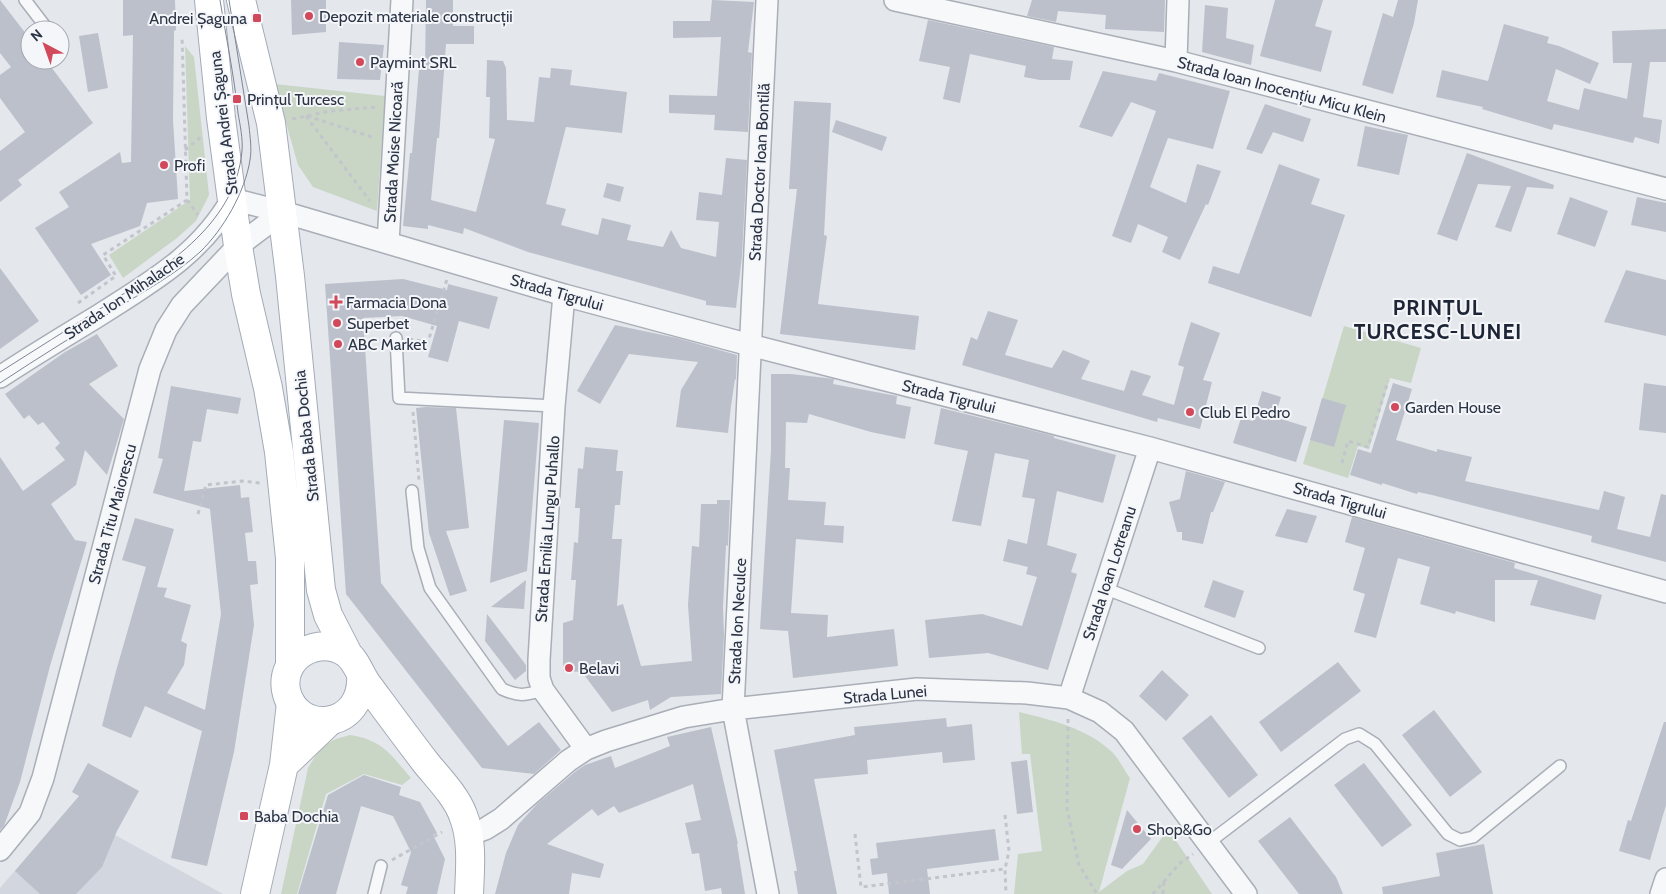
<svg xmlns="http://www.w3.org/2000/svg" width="1666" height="894" viewBox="0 0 1666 894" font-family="Cabin,sans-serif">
	<rect width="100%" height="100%" fill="#e4e7ec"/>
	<path fill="#d2d6de" d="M69,808L115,835L223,894H0V888Z"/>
	<path fill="#c9d6c5" d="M185,46L194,57L209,195L196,221L177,238L123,278L109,255L190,200Z
		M275,84L385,96L377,211L313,187L298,165Z
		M1344,326L1421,348L1411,383L1390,378L1369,449L1358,446L1348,478L1303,464Z
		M1019,712C1051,720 1087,728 1112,752C1119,759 1124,770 1130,778L1099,892L1127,871L1143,864L1168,829L1212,894H1014L1018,854L1042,851L1030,754H1022Z
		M350,735C383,740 391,755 411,778L402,785L364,774L326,794L297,894H281L308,768C320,748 327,740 350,735Z"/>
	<path fill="#bbc0ca" d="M0,0L30,39V60H46L93,123L18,180L22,185L0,202V151L25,132L0,98V75L11,67L0,53Z
		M123,0H175L176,30L174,31L173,120L178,199L147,203L140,226L91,244L111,275L81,295L35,228L69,207L59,192L120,152L122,163L131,162L133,35L123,36Z
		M291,0H326V32L292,35Z
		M426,0H453V26H474V44H446L439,138H437L431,200L476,212L495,139L489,138L490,97H486L487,60L503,61L506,68L507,120L534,122L539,77L550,78L551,68L572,70L570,85L627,92L622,133L566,127L546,204L566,209L561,225L598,235L602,218L631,225L627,240L663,247L671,230L681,248L716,257L719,222L696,220L699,192L722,195L726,158L747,160L742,256L736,308L706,305V301L528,252L464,228L463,234L428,225V229L403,226L410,153H412L419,69H425Z
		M712,0L754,2L748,52L752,53L748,132L714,130L715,115L669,113V95L717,96L721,37L673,38V21H710Z
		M1032,0H1165L1164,32L1105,29L1106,15L1058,11L1056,22L1027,16Z
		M1275,0H1323L1315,26L1332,31L1321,72L1260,56Z
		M1398,0H1418L1414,23L1393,94L1362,85L1383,13L1393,17Z
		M1205,5L1228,8L1226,38L1254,45L1251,65L1202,52Z
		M928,20L1054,47L1052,59L1073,61L1070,80H1040L1024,77L1026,66L970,54L960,103L943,99L950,67L919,61Z
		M1504,24L1549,37L1547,43L1559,46L1599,63L1590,84L1556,69L1547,101L1579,110L1584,88L1627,99L1632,63H1613L1612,31L1666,29V62H1650L1643,117L1662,120L1659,144L1635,137L1633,143L1554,124L1552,130L1482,109L1483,107L1436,97L1442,70L1488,81Z
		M98,33L108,88L88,92L79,36Z
		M339,42L384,45L380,80L337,79Z
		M1103,71L1156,81L1159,73L1230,91L1213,149L1168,138L1150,187L1186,203L1197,164L1221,171L1208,205L1206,204L1180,260L1162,252L1168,237L1138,224L1131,243L1112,236L1156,111L1131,102L1112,137L1079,127Z
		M794,101L831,103L824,235L827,236L818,304L919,316L915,350L780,334L797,189H789Z
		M1265,104L1311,119L1303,142L1273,132L1262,154L1246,149Z
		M836,120L887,137L882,151L832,132Z
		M1365,126L1408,135L1399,175L1357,166Z
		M1467,153L1554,185L1553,189L1527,187L1511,232L1495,227L1511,186L1478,184L1457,241L1437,234Z
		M1279,164L1320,179L1311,204L1345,215L1311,317L1208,283L1213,266L1239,274Z
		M607,183L624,187L620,202L603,197Z
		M1570,197L1608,211L1595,247L1557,234Z
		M1637,197L1666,203V232L1631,225Z
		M0,268L39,321L0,349Z
		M1626,270L1666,280V336L1604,322Z
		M403,279L447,290L448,284L498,297L489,329L459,321L448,362L428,357L437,326L402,316L363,318L381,583L508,746L539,722L561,750L534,774L482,768L346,594L325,284Z
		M988,311L1018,320L1005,355L1052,368L1063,350L1090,361L1081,379L1124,391L1131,370L1151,376L1142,395L1174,405L1184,367L1178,365L1191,322L1220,333L1203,380L1212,382L1200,429L1158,418L1157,422L962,365L971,337L977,340Z
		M615,325L677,338L737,355L736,380L735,379L731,406L728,433L676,427L681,390L698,362L629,354L600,404L577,391Z
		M97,334L118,366L89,384L124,419L107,475L85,450L76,485L51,504L75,540L87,542L50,666L20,782L4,826L0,830V457L23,491L65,460L55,448L60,443L43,422L38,425L29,415L24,419L5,394L65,352Z
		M771,374H791L826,378L834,379L833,384L897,396L896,404L911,407L905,439L871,432L809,414L807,423L786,422L785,468H790L788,500L826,502L824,525L844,526L843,543L796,539L791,613L828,615L827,637L894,629L898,666L793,678L788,631L760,629L771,450Z
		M1393,383L1412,389L1396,440L1437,452V449L1472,457L1465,481L1599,510L1604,491L1625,497L1617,529L1650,537L1661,494L1666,495V562L1591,542L1592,536L1432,495L1418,492L1417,494L1382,483V485L1350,475L1358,449L1371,453Z
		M1644,383L1666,386V433L1639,430Z
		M171,386L241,398L238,414L207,409L201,442L193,441L184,491L240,485L241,498L249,497L253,532L245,533L248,561H256L258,584L250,585L254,625L234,752L207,866L171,858L202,731L145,706L131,738L102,726L116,671L146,567L122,560L135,518L174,529L157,587L167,588L164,597L191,605L181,641L187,644L184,665L167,693L205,710L221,614L210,509L153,493L163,459L158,458Z
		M1262,391L1281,397L1275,417L1307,427L1296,462L1233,443L1241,418L1253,421Z
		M1322,398L1346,405L1334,447L1310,440Z
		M426,407L456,408L469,528L446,531L467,591L450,596L429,533L416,408Z
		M941,408L1054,436V438L1116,455L1103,503L1057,491L1047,545L1077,554L1071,572L1077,574L1048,670L988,653L929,658L925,620L982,614L1022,626L1037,577L1026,574L1028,567L1003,561L1008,539L1027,544L1035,499L1022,497L1029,460L995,453L981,526L952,521L968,451L934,444Z
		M504,420L539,423L530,535L527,571L490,583Z
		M585,447L618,450L616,471H623L620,505H615L612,539H622L617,606L623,604L641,666L692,661L688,605L692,546L699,547L701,504H717V500H730L728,546L726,545L723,607L724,636L721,694L671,697L650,710L648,700L612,712L582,672L563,671V623L573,620L576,580H571L574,542L578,543L580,508H575L578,468L583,469Z
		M1186,471L1225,482L1213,512H1211L1203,544L1182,540V532H1177L1169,502L1180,499Z
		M1287,509L1317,516L1307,543L1275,536Z
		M1352,517L1515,563L1514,568L1602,595L1595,620L1530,605L1538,580H1495V622L1456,611L1455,614L1420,604L1430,567L1398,558L1376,638L1354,632L1365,594L1353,590L1365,548L1345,542Z
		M526,580L524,609L491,607Z
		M1213,580L1244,591L1235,618L1204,607Z
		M487,614L526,665V671L515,680L485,641Z
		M1338,662L1361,691L1281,752L1259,722Z
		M1162,670L1189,695L1166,721L1139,696Z
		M1434,710L1482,772L1450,797L1402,735Z
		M1211,715L1258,775L1229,798L1182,738Z
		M946,718L947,727L972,724L975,760L943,763L942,752L867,760L868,774L814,779L837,894H798L794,871H797L774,750L855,735L854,727Z
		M1664,722H1666V805L1650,860L1619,851L1628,820L1631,821Z
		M711,727L738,844H737L745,894H722L721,888L705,891L699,853L692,854L685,823L701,820L693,784L619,813L614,806L598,816L592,809L547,844L604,864L600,878L572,873L569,894H495L506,853L518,825L537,804L576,771L585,765L611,756L615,768L670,746L667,737Z
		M1027,760L1033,812L1017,814L1011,762Z
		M88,763L139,791L117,831L102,867L76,894H40L15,871L79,796L72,792Z
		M1364,763L1412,825L1382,847L1334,785Z
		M364,775L401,787L399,795L420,802L437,833L433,835L445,859L437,894H406L408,887L401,885L411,852L393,816L361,806L336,894H298L328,795Z
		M1127,810L1151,839L1122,869L1111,865Z
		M1290,817L1336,877L1343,894H1299L1258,841Z
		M995,829L999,860L927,869L930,894H889L887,873L872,875L870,859L878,858L876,843Z
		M1484,844L1493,894H1383L1382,887L1440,876L1436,853Z"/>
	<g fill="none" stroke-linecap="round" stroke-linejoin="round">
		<defs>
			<path id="service" d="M25,0L48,30
				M396,338L399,398L554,406
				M412,491L418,548L430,588L502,689C520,697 525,695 543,690
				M1104,588L1259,648
				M1208,843L1345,739L1359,734L1375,744L1448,834L1460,840L1473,837L1560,766
				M374,894L381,866"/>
			<path id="minor" d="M767,0L733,709L768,894
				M895,0L1176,61L1666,189
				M1176,61L1178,0
				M388,243L402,0
				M564,295L554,406L539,660V678L543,690L586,749
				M0,377C32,356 65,336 98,316C151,282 200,255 232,199L283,212L564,295L750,345L1150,448L1666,592
				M1069,698L1150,448
				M469,835L485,829L501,819L568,761L586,749L606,741L684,717L733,709L917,689L1027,693L1069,698L1100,712L1124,731L1246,894
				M0,850L30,813L43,778L150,369L166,330L182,305L238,246L283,212
				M1661,894L1666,879"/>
			<path id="secondary" d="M284,765L330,721
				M255,894L284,765L291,703"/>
			<path id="primary" d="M209,0L221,118L238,246L246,294L268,388L279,452L290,558V665
				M241,0L271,123L290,276L321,590L328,615L348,654
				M361,674C365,731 295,736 286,690C280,657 319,634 346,653C356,660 360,674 367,684C387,711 406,737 426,763C439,779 456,796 463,815C473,840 470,868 469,894"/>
		</defs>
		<use href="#service" stroke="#a9aeb7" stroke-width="14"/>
		<use href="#minor" stroke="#a9aeb7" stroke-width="24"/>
		<use href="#secondary" stroke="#a9aeb7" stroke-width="30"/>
		<use href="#primary" stroke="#a3abb8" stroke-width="30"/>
		<path stroke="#c2c5cb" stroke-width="3" stroke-dasharray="4 4" stroke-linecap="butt" d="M306,116L370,201
			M307,116L375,138
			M292,119L330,111L377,107
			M185,150L201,137
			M187,200L198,215
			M78,303L116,276L103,255L187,200L182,36
			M409,339L428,342L447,279
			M413,412L419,480
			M1342,463L1348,441L1368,447L1388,381
			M198,514L206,485L242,481L260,483
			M1068,719L1067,808L1079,865L1097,894
			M1005,815L1009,851L1005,869L1006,894
			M855,834L861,887L1005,869
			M392,860L442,832
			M1153,894L1179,864L1193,854
			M1163,894L1164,882"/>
		<use href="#service" stroke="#f7f8fa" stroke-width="11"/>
		<use href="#minor" stroke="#f7f8fa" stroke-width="21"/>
		<use href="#secondary" stroke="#fff" stroke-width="28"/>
		<use href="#primary" stroke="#fff" stroke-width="28"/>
		<path stroke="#7d8696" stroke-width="1" d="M0,372C34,350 69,329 103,307C160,270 235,227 242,151C243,138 240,125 238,113C234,75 226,37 220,0
			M0,383C39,357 79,333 119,307C146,290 176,274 200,252C223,230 245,192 250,160C252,149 250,137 249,126L229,0"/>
	</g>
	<g fill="#d1495b" stroke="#f4f6f9" stroke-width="2">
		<circle cx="309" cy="16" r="5"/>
		<rect x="252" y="13" width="10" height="10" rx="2.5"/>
		<circle cx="360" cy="62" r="5"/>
		<rect x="232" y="94" width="10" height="10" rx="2.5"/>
		<circle cx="164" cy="165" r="5"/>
		<path d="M333.5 294.5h5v5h5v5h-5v5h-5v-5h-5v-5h5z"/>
		<circle cx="337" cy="323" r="5"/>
		<circle cx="338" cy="344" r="5"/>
		<circle cx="1395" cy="407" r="5"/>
		<circle cx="1190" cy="412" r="5"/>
		<circle cx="569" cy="668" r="5"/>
		<rect x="239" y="811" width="10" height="10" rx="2.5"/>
		<circle cx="1137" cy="829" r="5"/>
	</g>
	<g text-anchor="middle" stroke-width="4" stroke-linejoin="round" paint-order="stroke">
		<g font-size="16" fill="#2b3445" stroke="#f4f6f9" text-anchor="start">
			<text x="319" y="22">Depozit materiale construcții</text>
			<text x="247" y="24" text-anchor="end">Andrei Șaguna</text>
			<text x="370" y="68">Paymint SRL</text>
			<text x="247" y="105">Prințul Turcesc</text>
			<text x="174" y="171">Profi</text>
			<text x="346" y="308">Farmacia Dona</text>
			<text x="347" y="329">Superbet</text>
			<text x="348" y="350">ABC Market</text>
			<text x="1405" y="413">Garden House</text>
			<text x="1200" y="418">Club El Pedro</text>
			<text x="579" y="674">Belavi</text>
			<text x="254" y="822">Baba Dochia</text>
			<text x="1147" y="835">Shop&amp;Go</text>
		</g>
		<g font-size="16" fill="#2b3445" stroke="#f4f6f9">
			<text transform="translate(1282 89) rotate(15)" y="6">Strada Ioan Inocențiu Micu Klein</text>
			<text transform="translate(223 123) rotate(-97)" y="6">Strada Andrei Șaguna</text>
			<text transform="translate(393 152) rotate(-87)" y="6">Strada Moise Nicoară</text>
			<text transform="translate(759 172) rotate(-87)" y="6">Strada Doctor Ioan Bontilă</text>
			<text transform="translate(557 292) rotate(16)" y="6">Strada Tigrului</text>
			<text transform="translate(124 296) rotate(-34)" y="6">Strada Ion Mihalache</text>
			<text transform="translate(949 396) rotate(14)" y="6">Strada Tigrului</text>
			<text transform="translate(306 436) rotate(-96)" y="6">Strada Baba Dochia</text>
			<text transform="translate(1340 500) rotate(16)" y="6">Strada Tigrului</text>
			<text transform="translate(112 514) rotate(-75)" y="6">Strada Titu Maiorescu</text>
			<text transform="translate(547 529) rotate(-86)" y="6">Strada Emilia Lungu Puhallo</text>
			<text transform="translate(1109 573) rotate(-72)" y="6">Strada Ioan Lotreanu</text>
			<text transform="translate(737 621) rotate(-87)" y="6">Strada Ion Neculce</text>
			<text transform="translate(885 694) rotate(-5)" y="6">Strada Lunei</text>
		</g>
		<g font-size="21" font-weight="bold" letter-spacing="1" fill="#1d2536" stroke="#f4f6f9">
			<text x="1438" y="315">PRINȚUL<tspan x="1438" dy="24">TURCESC-LUNEI</tspan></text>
		</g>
	</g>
	<g transform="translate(45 45) rotate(319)"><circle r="24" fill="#f4f6f9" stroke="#a4a8b1"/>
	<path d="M0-4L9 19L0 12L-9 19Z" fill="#d1495b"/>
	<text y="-8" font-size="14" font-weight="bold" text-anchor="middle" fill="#2b3445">N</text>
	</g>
</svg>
